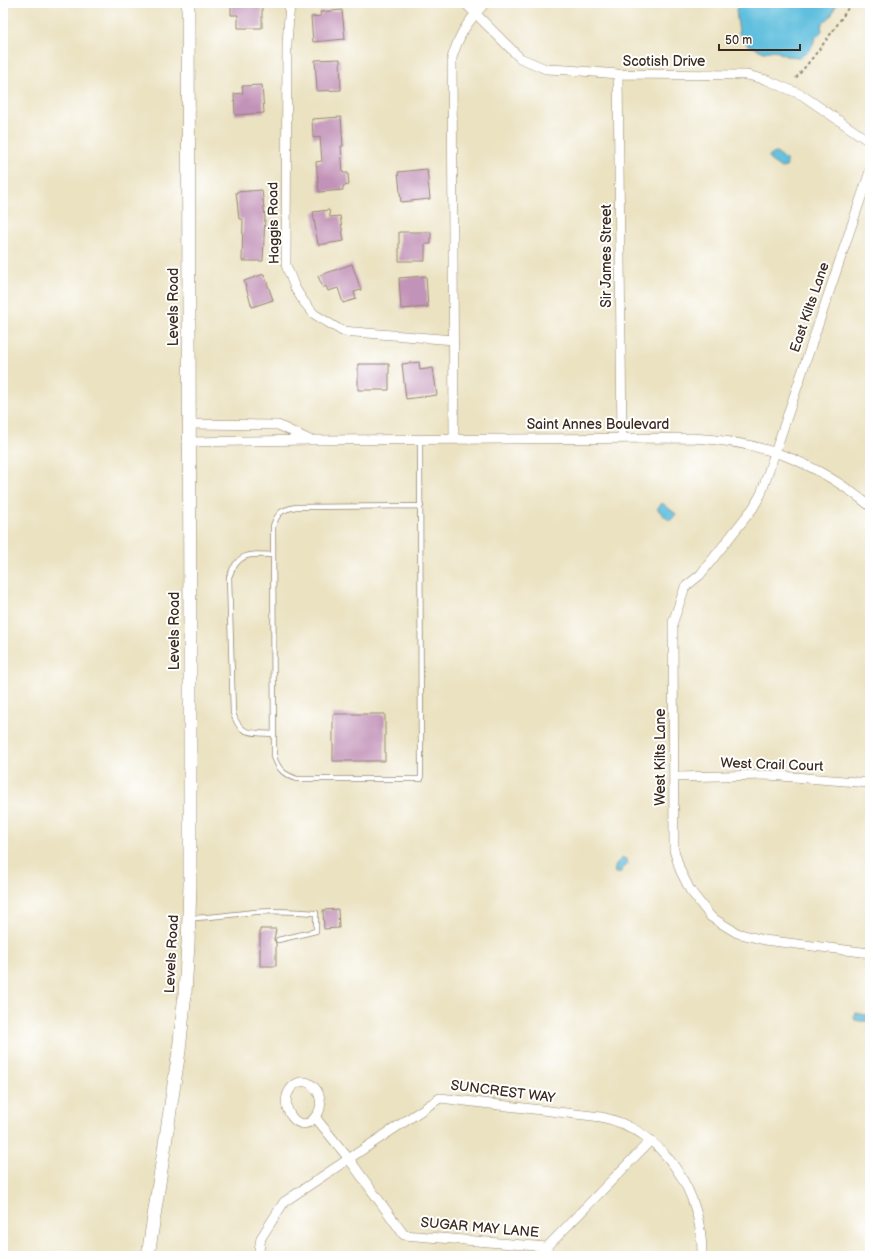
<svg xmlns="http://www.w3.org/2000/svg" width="873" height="1259" font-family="'Balsamiq Sans',sans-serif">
  <rect width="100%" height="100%" fill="#fff"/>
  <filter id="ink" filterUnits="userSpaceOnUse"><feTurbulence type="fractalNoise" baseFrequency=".025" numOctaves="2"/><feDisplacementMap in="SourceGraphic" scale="8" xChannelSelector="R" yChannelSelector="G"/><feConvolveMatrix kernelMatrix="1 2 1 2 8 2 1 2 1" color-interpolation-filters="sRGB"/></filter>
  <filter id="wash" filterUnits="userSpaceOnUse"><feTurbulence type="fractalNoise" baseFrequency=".012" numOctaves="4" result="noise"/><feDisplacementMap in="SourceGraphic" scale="16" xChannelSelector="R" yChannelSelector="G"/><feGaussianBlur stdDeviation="0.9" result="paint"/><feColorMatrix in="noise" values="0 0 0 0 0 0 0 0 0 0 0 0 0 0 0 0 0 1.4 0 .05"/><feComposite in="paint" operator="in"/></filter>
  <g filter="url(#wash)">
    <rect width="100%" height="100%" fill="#ebe2c1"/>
    <path fill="#60bfde" stroke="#4e747e" d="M739,3H837L831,16L821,25L822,31L816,37L810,50L799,57L786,56L774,50L764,52L747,44L739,33L736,10Z
      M776,153L786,160L787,164L786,167L781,168L771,161L769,157L770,155Z
      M662,503L676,514L670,521L657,509Z
      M623,858L626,859L627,865L622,869L620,873H615C613,868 618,860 623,858Z
      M856,1013L865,1015L869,1014L870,1021H860L855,1020L854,1016Z"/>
    <g id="blocks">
      <path fill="#c293b8" d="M231,3H262V28H238V15H231Z
        M342,10L345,39L313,42L311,17L321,16L320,12Z
        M340,59L341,90L317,91L315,60Z
        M262,85L264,113L235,115L234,94L243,93L242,86Z
        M341,117L343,146H341L343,173H348L349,185L343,186V190L319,192L316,162L322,161L320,137L313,138L312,119Z
        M427,169L430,199L401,202L398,172Z
        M262,190L265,217L263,261H242L243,219H239L236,192Z
        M329,210L330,217L340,216L344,241L318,245L313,212Z
        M399,232H431V244H425V261H399Z
        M352,264L361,290L354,292L356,299L343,303L338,288L328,291L326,286L323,288L318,276Z
        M264,274L273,300L252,307L244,281Z
        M426,276L428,307L401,309L399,278Z
        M419,362L420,370L433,368L437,395L406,399L402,364Z
        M358,364H389V390H358Z
        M333,714H385V761H333Z
        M338,909L339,928L324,929L323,910Z
        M260,929H276L274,940L276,943V966H260Z"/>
    </g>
  </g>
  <g filter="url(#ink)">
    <use href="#blocks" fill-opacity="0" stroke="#938670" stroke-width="1"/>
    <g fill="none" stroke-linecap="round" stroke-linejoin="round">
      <defs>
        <path id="service" d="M420,439L421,779H297C283,774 279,770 274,757L273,526C278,512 281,510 296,507L421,506
          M273,555C250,554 238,552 229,577L233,713C240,737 253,732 274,734
          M191,918C212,918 233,914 255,912C275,910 296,912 316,913V931L278,940"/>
        <path id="minor" d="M290,3L287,43L286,265L295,288L304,302L314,314L342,331L454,340
          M465,3L520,58L546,69L568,70L618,74L747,75L767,80L802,95L870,142
          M618,74L622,438
          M870,171L761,494L753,508L700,575L685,587L673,622L674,850L680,870L690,890L711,917L737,933L764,940L870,953
          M189,424L278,425L310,440L189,442
          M454,439L452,58C460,32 467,23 485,3
          M310,440L692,438C762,441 816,462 870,506
          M674,777L768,775L870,783
          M315,1117C331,1101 309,1069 292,1087C275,1105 300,1138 315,1117L349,1159L404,1235L547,1247L651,1140
          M258,1256L261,1238L284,1202L440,1098L601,1117C664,1130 703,1193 702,1256"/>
        <path id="secondary" d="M148,1256L179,1051L185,993L188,944L190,885V637L188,3"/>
      </defs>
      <use href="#service" stroke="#938670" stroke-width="6"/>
      <use href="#minor" stroke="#938670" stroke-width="10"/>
      <use href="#secondary" stroke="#938670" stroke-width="14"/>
      <path stroke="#938670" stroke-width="2" stroke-dasharray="3 3" stroke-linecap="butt" d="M796,78C816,54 835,30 851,3"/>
      <use href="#service" stroke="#fff" stroke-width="4.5"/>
      <use href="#minor" stroke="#fff" stroke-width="9"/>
      <use href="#secondary" stroke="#fff" stroke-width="13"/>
    </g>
  </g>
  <g text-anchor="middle" stroke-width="4" stroke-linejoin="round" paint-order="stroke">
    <g font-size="14" fill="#3b2a1e" stroke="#fff">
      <text x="664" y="66">Scotish Drive</text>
      <text transform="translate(273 223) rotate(-91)" y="5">Haggis Road</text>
      <text transform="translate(606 256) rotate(-90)" y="5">Sir James Street</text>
      <text transform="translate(173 307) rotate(-90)" y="5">Levels Road</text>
      <text transform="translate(809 307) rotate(-71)" y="5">East Kilts Lane</text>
      <text x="598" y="429">Saint Annes Boulevard</text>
      <text transform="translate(174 631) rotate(-90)" y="5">Levels Road</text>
      <text transform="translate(660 757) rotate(-90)" y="5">West Kilts Lane</text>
      <text transform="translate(772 764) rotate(2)" y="5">West Crail Court</text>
      <text transform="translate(171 954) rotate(-87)" y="5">Levels Road</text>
      <text transform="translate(503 1091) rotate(7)" y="5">SUNCREST WAY</text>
      <text transform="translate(480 1227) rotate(5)" y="5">SUGAR MAY LANE</text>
    </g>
  </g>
  <rect width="873" height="1259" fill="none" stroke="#fff" stroke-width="16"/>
  <path d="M719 44v6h81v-6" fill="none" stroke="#3b2a1e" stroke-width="2"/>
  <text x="725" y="44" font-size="12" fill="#3b2a1e" stroke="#ffffff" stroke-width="3" paint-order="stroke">50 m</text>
</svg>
